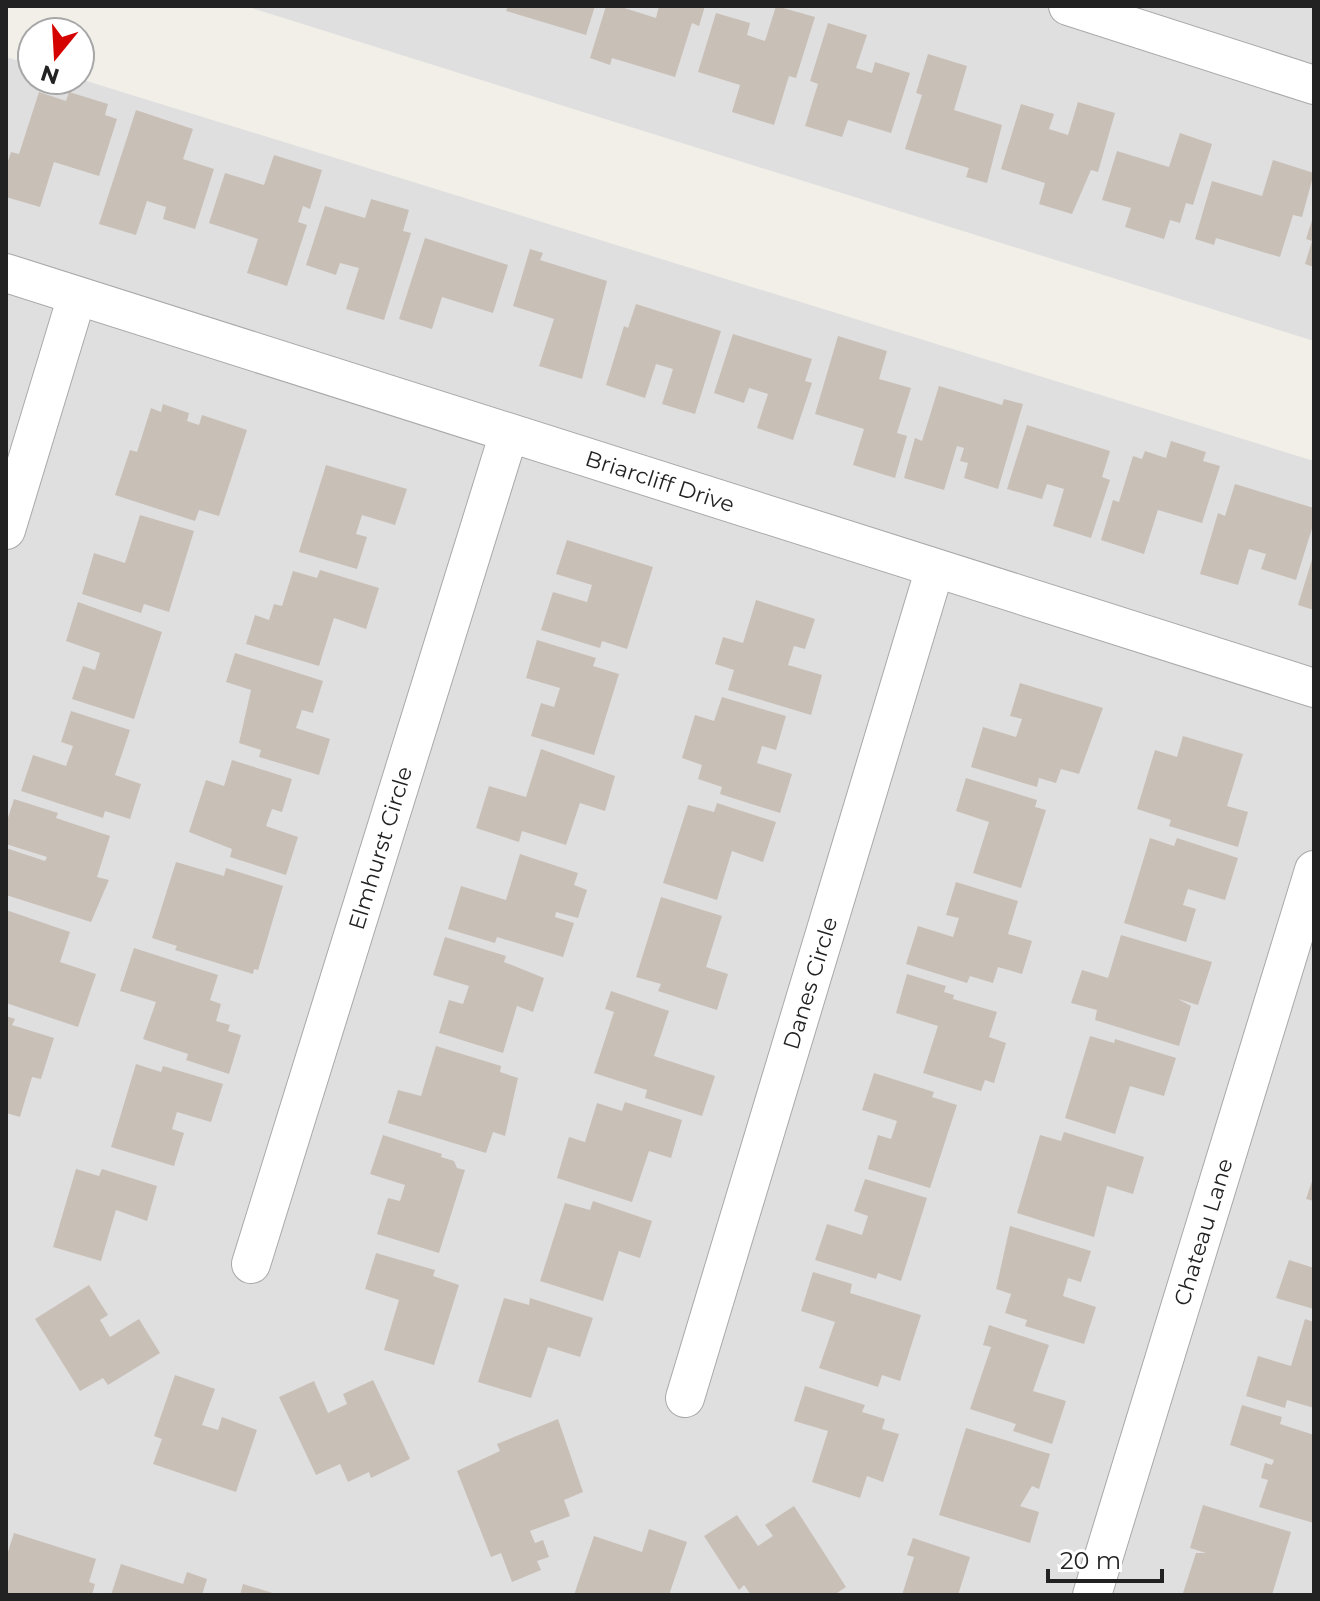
<svg xmlns="http://www.w3.org/2000/svg" width="1320" height="1601" font-family="Montserrat,sans-serif">
  <rect width="100%" height="100%" fill="#f2efe8"/>
  <path fill="#e0dfdf" d="M245,6H1314V341Z
    M6,57L32,65V80L80,79L1314,461V1595H6Z"/>
  <path fill="#c8bfb7" d="M508,6H595L586,35L506,11Z
    M606,6H618L656,18L659,6H705L699,26L692,23L675,77L612,58L610,65L590,58Z
    M776,6L815,17L796,78L789,76L774,125L732,112L740,85L698,72L716,13L750,23L747,35L765,41Z
    M828,23L867,35L856,68L872,73L875,62L910,73L891,133L848,120L842,137L805,126L818,84L810,81Z
    M928,54L967,66L954,110L1002,125L987,183L966,177L969,168L905,149L922,95L916,93Z
    M39,92L66,101L69,92L108,104L105,115L117,119L99,176L54,162L40,207L6,197V167L11,152L19,154Z
    M1078,102L1115,113L1098,172L1091,170L1072,214L1039,204L1045,183L1001,169L1021,104L1054,114L1049,129L1068,135Z
    M136,110L193,129L183,159L214,169L195,229L163,219L166,207L147,201L136,235L99,224Z
    M1180,133L1212,144L1193,205L1186,203L1180,223L1170,220L1164,239L1125,227L1131,208L1102,200L1117,151L1169,167Z
    M274,155L322,170L310,209L303,206L298,222L307,225L287,286L247,273L258,239L209,223L225,173L264,185Z
    M1273,160L1314,173L1302,217L1293,215L1280,257L1216,238L1214,245L1195,239L1212,181L1262,196Z
    M371,199L409,210L403,231L411,233L384,320L346,309L359,268L340,263L336,275L306,265L325,206L365,218Z
    M1313,217H1314V267L1305,264L1312,241L1306,239Z
    M425,238L508,265L493,313L442,297L432,329L399,319Z
    M530,249L543,253L540,260L607,281L582,379L539,366L554,319L513,306Z
    M636,304L721,331L695,414L662,404L673,369L656,364L645,398L606,385L624,326L628,328Z
    M733,334L812,359L805,381L812,383L793,440L757,428L768,394L749,388L744,403L714,393Z
    M838,336L887,351L879,379L911,388L897,433L907,436L895,478L853,465L864,429L815,414Z
    M939,386L1002,405L1004,399L1023,404L998,489L964,478L968,463L960,461L964,448L957,446L944,490L904,478L915,438L922,441Z
    M163,404L189,413L187,421L199,425L202,415L247,430L219,516L199,510L195,521L115,495L130,450L137,452L151,408L161,412Z
    M1027,425L1110,451L1102,477L1110,480L1091,538L1053,526L1064,489L1047,484L1042,499L1007,489Z
    M1171,441L1206,452L1203,461L1220,466L1202,523L1158,510L1144,554L1101,540L1113,500L1119,502L1133,456L1142,459L1145,451L1166,458Z
    M326,465L407,489L395,525L362,515L356,534L367,537L357,569L299,552Z
    M1235,484L1314,508V522L1296,580L1261,569L1266,554L1249,549L1238,585L1200,574L1218,513L1225,516Z
    M140,515L194,531L169,612L144,604L141,613L82,594L94,553L125,563Z
    M567,540L653,567L627,649L602,641L600,648L541,630L553,592L587,602L592,585L556,574Z
    M1314,553V610L1298,605Z
    M320,570L379,588L366,629L334,618L319,666L246,644L255,615L269,620L274,604L282,606L293,571L317,578Z
    M756,600L815,619L805,649L794,646L788,665L822,675L811,715L728,690L734,670L715,664L723,637L743,643Z
    M78,602L162,632L134,719L72,699L83,666L95,670L100,653L66,641Z
    M537,640L596,658L593,666L619,674L594,755L531,736L541,703L554,707L560,688L526,678Z
    M235,653L323,681L313,713L302,710L296,728L330,739L319,775L259,757L261,750L239,743L251,690L226,682Z
    M1020,683L1103,708L1079,774L1061,769L1056,783L1039,778L1037,787L971,767L983,727L1016,737L1022,719L1010,716Z
    M722,697L786,716L776,750L762,746L757,763L792,774L780,813L720,794L722,787L698,779L702,765L682,758L695,715L714,721Z
    M71,711L130,730L115,775L141,784L130,819L105,811L103,818L21,791L33,755L66,766L73,746L61,742Z
    M1183,736L1243,754L1227,806L1248,812L1238,847L1169,826L1171,820L1137,809L1155,750L1177,757Z
    M541,749L615,776L605,811L580,803L566,845L522,831L519,842L476,828L489,786L526,797Z
    M232,760L292,779L282,812L272,809L266,826L298,837L286,875L230,857L232,849L189,832L206,780L224,786Z
    M966,778L1037,800L1035,807L1046,810L1021,888L973,873L989,822L956,811Z
    M14,799L58,813L56,818L110,836L97,877L109,880L91,922L6,895V848L45,861L47,857L6,844V824Z
    M717,803L776,822L763,862L732,851L717,900L663,883L688,805L714,812Z
    M1150,838L1174,846L1177,838L1238,858L1225,900L1188,889L1183,905L1196,909L1186,942L1124,923Z
    M520,854L578,873L574,885L587,890L578,918L556,912L555,917L574,923L563,957L497,937L495,943L448,929L461,886L506,900Z
    M176,862L224,876L226,868L283,886L258,970L254,969L253,974L175,950L177,946L152,938Z
    M956,882L1018,901L1008,934L1032,941L1022,974L998,967L993,983L970,976L967,983L906,964L918,926L953,937L959,918L946,915Z
    M661,897L722,916L706,967L728,974L717,1010L658,991L661,984L636,977Z
    M6,910L70,932L60,962L96,974L78,1027L6,1003Z
    M1121,935L1212,962L1198,1005L1178,999L1191,1006L1179,1046L1095,1020L1097,1010L1071,1003L1082,970L1108,978Z
    M445,937L506,956L504,962L544,978L533,1012L517,1006L503,1053L439,1033L449,1000L463,1004L469,986L433,975Z
    M134,948L218,975L210,1000L221,1004L216,1021L230,1025L228,1031L241,1035L229,1074L186,1060L188,1054L143,1039L156,1002L120,991Z
    M907,974L946,986L944,992L954,995L953,999L997,1012L989,1037L1006,1043L994,1083L985,1080L981,1091L923,1073L938,1026L896,1013Z
    M611,991L669,1011L654,1056L715,1076L702,1116L645,1098L647,1090L594,1073L614,1012L605,1009Z
    M6,1016L15,1019L12,1025L54,1038L41,1079L32,1077L20,1117L6,1113Z
    M1090,1036L1114,1043L1115,1039L1176,1058L1164,1096L1130,1086L1115,1134L1065,1118Z
    M436,1046L501,1066L500,1072L518,1078L505,1136L493,1132L486,1153L388,1123L398,1090L421,1096Z
    M136,1064L161,1072L163,1066L223,1084L211,1122L177,1112L172,1129L184,1133L174,1166L111,1147Z
    M874,1073L934,1092L932,1097L957,1105L930,1188L868,1169L878,1135L891,1139L897,1121L862,1110Z
    M625,1102L682,1120L671,1158L649,1151L632,1202L557,1178L569,1137L585,1142L597,1103L622,1111Z
    M1064,1132L1144,1157L1133,1194L1107,1186L1094,1237L1017,1213L1040,1135L1061,1141Z
    M383,1135L442,1154L441,1157L454,1161L457,1168L465,1170L439,1253L377,1234L388,1198L400,1201L405,1185L370,1174Z
    M76,1169L99,1176L102,1169L157,1186L147,1221L116,1210L101,1261L53,1247Z
    M1314,1175V1201L1306,1199Z
    M865,1179L927,1198L901,1281L878,1273L876,1279L815,1260L827,1224L862,1235L868,1216L854,1211Z
    M593,1201L652,1221L640,1258L619,1251L603,1301L540,1281L565,1203L590,1210Z
    M1010,1226L1091,1251L1081,1282L1068,1278L1063,1296L1096,1307L1084,1344L1025,1326L1027,1320L1005,1313L1011,1294L996,1289Z
    M376,1253L435,1270L433,1276L459,1285L434,1365L384,1350L399,1300L365,1289Z
    M1289,1260L1314,1268V1309L1276,1298Z
    M813,1272L852,1284L850,1293L921,1315L900,1381L882,1375L878,1387L819,1368L835,1322L801,1311Z
    M89,1285L108,1315L100,1320L110,1337L139,1319L160,1353L108,1385L103,1378L80,1391L35,1319Z
    M504,1298L529,1305L530,1298L593,1318L580,1357L548,1347L531,1398L478,1382Z
    M1305,1319L1314,1322V1408L1287,1400L1285,1408L1246,1396L1258,1356L1291,1366Z
    M989,1325L1049,1345L1033,1391L1066,1401L1052,1444L1013,1431L1016,1424L970,1409L991,1347L983,1345Z
    M175,1375L215,1389L202,1425L218,1430L222,1417L257,1430L236,1492L153,1464L162,1439L154,1436Z
    M373,1380L410,1459L371,1478L369,1472L348,1482L340,1464L316,1475L279,1397L314,1381L328,1413L347,1404L343,1394Z
    M805,1386L865,1405L862,1412L885,1419L882,1429L899,1434L883,1482L867,1476L860,1498L812,1482L828,1431L794,1421Z
    M1242,1405L1282,1417L1280,1424L1314,1435V1523L1259,1507L1268,1480L1261,1478L1265,1463L1272,1465L1274,1460L1230,1445Z
    M558,1419L583,1492L564,1500L570,1516L530,1531L535,1543L543,1540L549,1557L537,1561L541,1570L512,1582L501,1553L491,1557L457,1471L500,1451L497,1444Z
    M966,1428L1050,1454L1039,1489L1032,1486L1020,1506L1039,1512L1030,1543L939,1515Z
    M1203,1505L1291,1532L1272,1595L1183,1593L1196,1553H1206L1190,1548Z
    M794,1506L846,1587L834,1595H751L744,1585L739,1590L704,1536L737,1515L758,1546L773,1536L765,1525Z
    M649,1529L687,1542L669,1595H574L594,1536L642,1552Z
    M14,1533L96,1559L89,1582L95,1584L92,1595H6V1558Z
    M913,1538L970,1557L958,1595H902L914,1557L907,1555Z
    M121,1564L183,1584L187,1572L207,1579L202,1595H111Z
    M243,1584L276,1594V1595H240Z"/>
  <g fill="none" stroke-linecap="round" stroke-linejoin="round">
    <defs>
      <path id="street" d="M1068,6L1314,85
        M6,273L1314,688
        M6,530L77,296
        M251,1264L509,433
        M685,1398L935,568
        M1092,1595L1314,870"/>
    </defs>
    <use href="#street" stroke="#a9a9a9" stroke-width="40"/>
    <use href="#street" stroke="#fff" stroke-width="38"/>
  </g>
  <g text-anchor="middle" stroke-width="6" stroke-linejoin="round" paint-order="stroke">
    <g font-size="22" fill="#222" stroke="#fff">
      <text transform="translate(660 481) rotate(18)" y="8">Briarcliff Drive</text>
      <text transform="translate(380 848) rotate(-73)" y="8">Elmhurst Circle</text>
      <text transform="translate(810 983) rotate(-73)" y="8">Danes Circle</text>
      <text transform="translate(1203 1232) rotate(-73)" y="8">Chateau Lane</text>
    </g>
  </g>
  <rect width="1320" height="1601" fill="none" stroke="#222222" stroke-width="16"/>
  <g transform="translate(56 56) rotate(198)"><circle r="38" fill="#ffffff" stroke="#a7a7a7" stroke-width="2"/>
  <path d="M0-6L14 30L0 20L-14 30Z" fill="#d40300"/>
  <text y="-12" font-size="22" font-weight="bold" text-anchor="middle" fill="#222222">N</text>
  </g>
  <path d="M1048 1569v12h114v-12" fill="none" stroke="#222222" stroke-width="4"/>
  <text x="1060" y="1569" font-size="24" fill="#222222" stroke="#ffffff" stroke-width="6" paint-order="stroke">20 m</text>
</svg>
